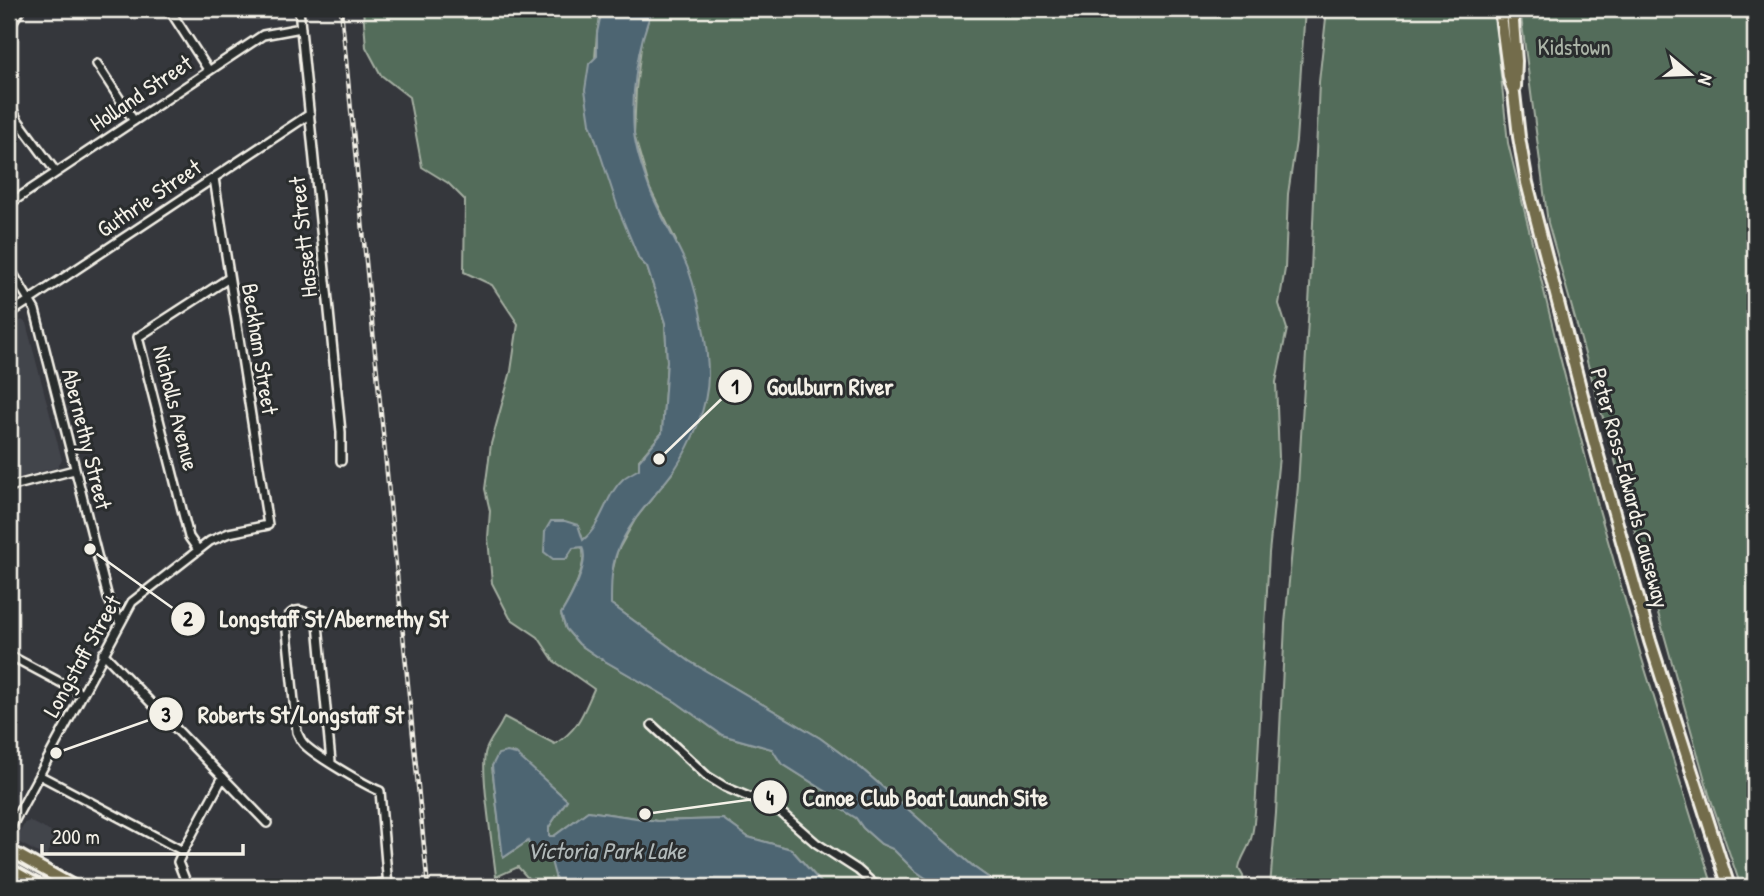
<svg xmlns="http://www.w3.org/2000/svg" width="1764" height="896" font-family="'Patrick Hand',sans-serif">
  <rect width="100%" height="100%" fill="#35373c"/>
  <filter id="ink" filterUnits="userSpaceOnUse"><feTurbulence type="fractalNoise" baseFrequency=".0143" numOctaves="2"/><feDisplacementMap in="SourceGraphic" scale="14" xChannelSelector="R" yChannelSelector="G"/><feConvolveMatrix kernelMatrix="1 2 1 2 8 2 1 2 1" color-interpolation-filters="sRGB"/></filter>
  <g filter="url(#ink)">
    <path fill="#43444c" d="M22,320L26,323L62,460L58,467L9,480V328Z
      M30,821L57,835L46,857L20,843L18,835L25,823Z"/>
    <path fill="#536c5a" stroke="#a4aea1" stroke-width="2" d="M363,9H602L597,33L590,123L639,259L647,267L665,323L667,361L662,433L639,460V469L598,521L594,531L583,540L578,526L566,559L573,548L582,547C589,563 570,599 561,614L566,629L579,644L598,657L676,702L722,735L772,749L781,763L830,794L841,809L856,818L863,828L881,844L893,849L914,870L939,887H825L791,849L748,837L723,819L657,821L588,811L554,836H549V827L567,800L512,752L492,766L503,858L528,841L552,853L558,887H536L518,867L496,877C494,854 479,766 486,750C490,738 500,729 504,717L555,744C579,729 583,713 594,689L554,661L538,637L510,618L492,583L488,538L490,511L485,489L491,444L511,371L518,324L492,285L464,272L465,200L448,183L422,167L409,97L381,75L366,47Z
      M653,9H1305L1296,141L1288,194L1285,269L1279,304L1287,329L1276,382L1279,457L1269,553L1256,795C1255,810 1255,828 1250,842C1246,853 1241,857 1239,869L1243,876L1244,887H1002L975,868L862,769L820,738L689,661L611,604V577L617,552L636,518L674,471L676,241L650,189L634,135L636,89L643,31Z
      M1327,9H1494L1508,143L1560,357L1598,506L1642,659L1713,887H1270L1276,813L1285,624L1298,486L1311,270L1319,82Z
      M1520,9H1755V887H1741L1709,794L1548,223Z"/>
    <path fill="#4d6572" stroke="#909da1" stroke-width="2" d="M602,9H653C637,45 631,93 634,133C636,151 644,174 650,190C661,218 678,243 689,271C699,300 708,345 708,375C708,407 692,443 675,469C655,497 630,519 617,552C611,568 611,586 611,604L689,661L820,738L862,769L975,868L1002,887H939L914,870L893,849L881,844L863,828L856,818L841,809L830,794L781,763L772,749L722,735L676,702L598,657L579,644L566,629L561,614C570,599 590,563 582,547L573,548L566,559H553L544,552L545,531L551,521H565L578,525L583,540C603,524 605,495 624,478C628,475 634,472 639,469V461L662,433L667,361L665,323L647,267L639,259L619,211L590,123L585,90L589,64L597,56V33Z
      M507,752L516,754L567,800L549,827V836H554L588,811L657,821L723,819L748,837L791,849L825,887H558L551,861L552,853H543L531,849L528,841L503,858L492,766L498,754Z"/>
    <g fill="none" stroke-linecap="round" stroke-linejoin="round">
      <defs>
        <path id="minor" d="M169,9L209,71
          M299,9L341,432V461
          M9,27L21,9
          M97,64L134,121
          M9,102L17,119L56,172
          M9,204L263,35L301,28
          M9,267L35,310L108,598L120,623
          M9,314L310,114
          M9,487L74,470
          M198,550L189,537L138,337L229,278
          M9,583L10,581
          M103,653L267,823
          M9,655L82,694
          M652,725L707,776L725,787L777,809L816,843L858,870L877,887
          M331,762L318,624C311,610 292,604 286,621L297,732C299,736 300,740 303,743C312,754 365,785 380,791L388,887
          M39,775L183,851L178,862L188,887
          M9,831L132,602L210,541L229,533L268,525L214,178
          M183,851L223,777
          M340,887L387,883"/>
        <path id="highway" d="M1500,9L1509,77L1514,93L1519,137L1527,183L1595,445L1650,641L1729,887
          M1512,9L1516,61L1515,87
          M9,850L75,887
          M9,869L41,887"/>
      </defs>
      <use href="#minor" stroke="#f4f1e8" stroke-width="12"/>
      <use href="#highway" stroke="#f4f1e8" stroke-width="16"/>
      <use href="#minor" stroke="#2a2d2e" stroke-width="7"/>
      <use href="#highway" stroke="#736c4b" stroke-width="10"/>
      <defs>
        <path id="rail" d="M341,9L428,887"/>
      </defs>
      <use href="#rail" stroke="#f4f1e8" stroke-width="4.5"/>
      <use href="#rail" stroke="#2a2d2e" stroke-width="2" stroke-dasharray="5" stroke-linecap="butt"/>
    </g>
  </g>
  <g text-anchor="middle" stroke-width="6" stroke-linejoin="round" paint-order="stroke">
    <g font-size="23" fill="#acb5a8" stroke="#2a2d2e">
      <text x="1574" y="55">Kidstown</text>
    </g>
    <g font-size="23" fill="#f4f1e8" stroke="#2a2d2e">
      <text transform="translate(141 93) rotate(-34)" y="8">Holland Street</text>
      <text transform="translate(149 198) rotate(-34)" y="8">Guthrie Street</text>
      <text transform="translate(303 237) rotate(-96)" y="8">Hassett Street</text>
      <text transform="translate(260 349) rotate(81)" y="8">Beckham Street</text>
      <text transform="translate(176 408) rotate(76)" y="8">Nicholls Avenue</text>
      <text transform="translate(87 439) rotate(76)" y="8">Abernethy Street</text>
      <text transform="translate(1630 488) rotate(75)" y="8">Peter Ross-Edwards Causeway</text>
      <text transform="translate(82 656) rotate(-61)" y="8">Longstaff Street</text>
    </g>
    <g font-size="24" font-style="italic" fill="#b1b9b9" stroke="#2a2d2e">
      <text x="606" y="859">Victoria Park Lake</text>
    </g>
  </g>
  <path fill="none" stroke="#f4f1e8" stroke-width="2.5" d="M659 459L735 386M90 549L188 619M56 753L166 714M645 814L770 797"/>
  <g fill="#f4f1e8" stroke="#2a2d2e" stroke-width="2.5">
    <circle cx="659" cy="459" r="7"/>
    <circle cx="90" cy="549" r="7"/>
    <circle cx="56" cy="753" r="7"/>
    <circle cx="645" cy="814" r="7"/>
    <circle cx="735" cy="386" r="18"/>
    <circle cx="188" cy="619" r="18"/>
    <circle cx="166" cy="714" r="18"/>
    <circle cx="770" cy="797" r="18"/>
  </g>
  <g font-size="21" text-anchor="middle" font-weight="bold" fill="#111">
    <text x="735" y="394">1</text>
    <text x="188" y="626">2</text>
    <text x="166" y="722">3</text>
    <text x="770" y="805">4</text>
  </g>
  <g font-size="24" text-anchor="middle" font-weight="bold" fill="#f4f1e8" stroke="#2a2d2e" stroke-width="6" stroke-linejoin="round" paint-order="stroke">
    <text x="830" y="395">Goulburn River</text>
    <text x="334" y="627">Longstaff St/Abernethy St</text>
    <text x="301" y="723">Roberts St/Longstaff St</text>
    <text x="925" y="806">Canoe Club Boat Launch Site</text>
  </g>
  <rect width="1764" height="896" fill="none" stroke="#2a2d2e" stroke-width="35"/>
  <rect x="18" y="18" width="1729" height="861" fill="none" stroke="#f4f1e8" stroke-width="2.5" filter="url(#ink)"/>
  <g transform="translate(1690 74) rotate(109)" stroke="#2a2d2e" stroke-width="5" paint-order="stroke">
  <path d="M0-5L12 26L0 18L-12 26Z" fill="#f4f1e8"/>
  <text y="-10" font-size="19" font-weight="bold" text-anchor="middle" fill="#f4f1e8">N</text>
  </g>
  <path d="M42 844v10h201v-10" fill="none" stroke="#f4f1e8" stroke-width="3.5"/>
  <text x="52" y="844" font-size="21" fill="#f4f1e8" stroke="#2a2d2e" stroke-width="5" paint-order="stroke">200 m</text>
</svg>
